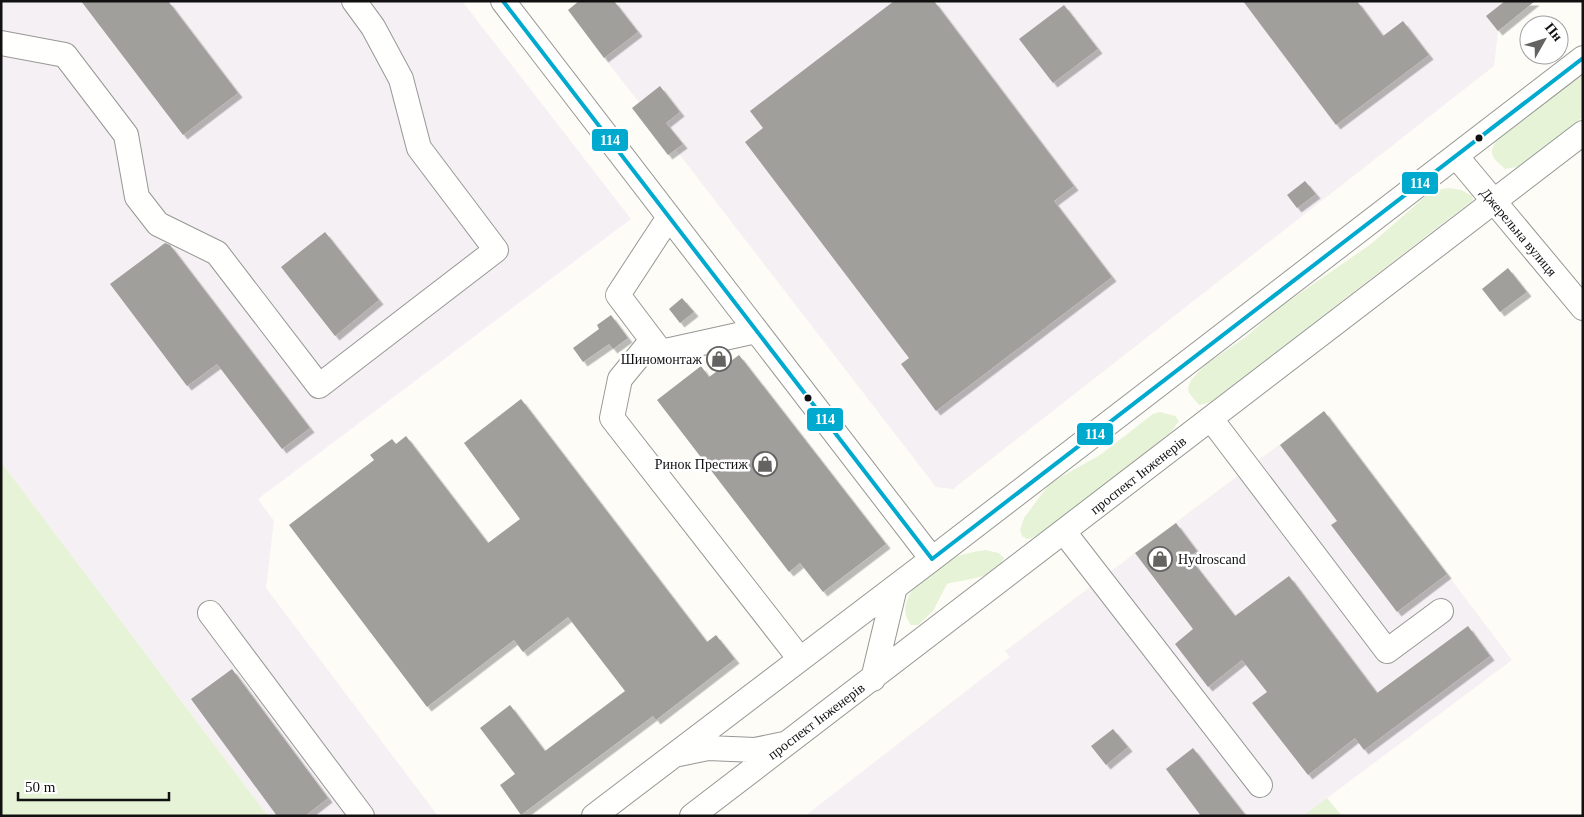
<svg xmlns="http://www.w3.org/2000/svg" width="1584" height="817" font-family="Georgia,serif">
  <defs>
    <filter id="shadow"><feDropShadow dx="4.5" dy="4.5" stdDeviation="0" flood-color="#0004"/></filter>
  </defs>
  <rect width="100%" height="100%" fill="#fdfcf7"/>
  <path fill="#f5f0f3" d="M1,1H462L631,219L258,499L274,521L266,588L438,816H268L1,462Z
    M614,1H1535L1498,31L1494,66L953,489L936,487L676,150L682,144L666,123L680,112L661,86L639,102L604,58Z
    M1324,411L1512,660L1303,816H805L1010,657L1005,651Z"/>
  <path fill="#e7f3d7" d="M1583,75V117L1517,167L1505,169C1500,164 1491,158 1492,151C1494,130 1565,89 1583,75Z
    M1449,188L1461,190L1472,196L1473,200L1211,402L1199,405L1189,393L1188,388L1191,380L1206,364L1246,337L1277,309L1371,244L1428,194L1436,190Z
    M1160,412L1175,416L1179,421L1171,432L1067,516L1032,538L1027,539L1022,536L1020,530L1024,518L1050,483L1100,455L1153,414Z
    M1,462L268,816H1Z
    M985,550L999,553L1004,558C996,579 965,579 947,584L933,611L918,625H911C891,600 928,572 948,561C959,554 973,552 985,550Z
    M1327,798L1342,816H1303Z"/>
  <path fill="#a19f9c" filter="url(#shadow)" d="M81,1H168L238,93L183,135Z
    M579,1H614L638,32L604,58L568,10Z
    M894,1H934L1074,186L1054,201L1112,277L936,411L901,364L909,358L745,142L763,128L750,111Z
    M1243,1H1357L1383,36L1403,21L1429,55L1336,125Z
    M1505,1H1535L1498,31L1486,16Z
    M1064,5L1098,49L1053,83L1019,39Z
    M660,86L680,112L666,123L683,144L668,155L632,108Z
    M1305,181L1316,194L1297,208L1287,195Z
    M325,232L379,300L335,336L281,267Z
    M165,243L170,245L310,428L282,449L217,364L187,386L110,284Z
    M1508,268L1527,292L1500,312L1482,289Z
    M682,298L694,312L680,323L669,309Z
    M611,315L628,338L613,349L609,344L583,362L573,348L599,329L597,325Z
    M739,355L886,544L823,592L800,563L789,572L657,400L701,366L709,377Z
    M521,399L707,642L716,635L735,659L656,720L653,716L521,815L500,785L515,774L480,728L510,705L545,751L625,691L568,617L523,652L514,640L427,707L289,525L374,460L370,455L392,439L396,444L406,436L488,543L520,519L464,443Z
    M1324,411L1447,574L1397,612L1331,525L1337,521L1280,445Z
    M1176,523L1197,551L1189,557L1235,616L1289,576L1377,693L1468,626L1490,656L1364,750L1355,738L1308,775L1252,703L1267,692L1242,660L1208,687L1175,644L1193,629L1135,553Z
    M232,669L328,798L305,816H277L191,699Z
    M1113,729L1128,747L1106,765L1091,746Z
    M1193,748L1246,816H1201L1166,769Z"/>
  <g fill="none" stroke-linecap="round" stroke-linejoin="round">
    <defs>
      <path id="minor" d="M503,1L932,559
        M1,43L65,55L126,135L137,197L158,224L217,253L319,386L496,250L419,148L401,79L373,27L354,1
        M1456,156L1583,308
        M669,217L618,295L661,352L756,331
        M652,340L620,379L612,418L800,659
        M1211,419L1387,651L1441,611
        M1064,532L1260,785
        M210,613L362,816
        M873,679L895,587
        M679,754L708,748L755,750L784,744
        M594,816L932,559L1583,58
        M692,816L1583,133"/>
    </defs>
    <use href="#minor" stroke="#979795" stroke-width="26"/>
    <use href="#minor" stroke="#fffffe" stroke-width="24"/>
    <defs>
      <path id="bus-1" d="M503,1L932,559
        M932,559L1583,58"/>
    </defs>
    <use href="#bus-1" stroke="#fff" stroke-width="8"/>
    <use href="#bus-1" stroke="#00a9ce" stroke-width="4"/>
  </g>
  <defs>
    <symbol id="shop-ring" viewBox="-11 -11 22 22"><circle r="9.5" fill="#fff" stroke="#646362" stroke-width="1.5"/><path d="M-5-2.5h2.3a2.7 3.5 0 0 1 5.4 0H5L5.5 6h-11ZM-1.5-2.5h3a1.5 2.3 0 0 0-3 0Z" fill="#646362"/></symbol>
  </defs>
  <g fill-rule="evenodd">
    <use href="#shop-ring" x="705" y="345" width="28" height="28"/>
    <use href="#shop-ring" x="751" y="450" width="28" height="28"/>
    <use href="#shop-ring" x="1146" y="545" width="28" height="28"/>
  </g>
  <g fill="#111" stroke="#fff" stroke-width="2">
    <circle cx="1479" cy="138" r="4.5"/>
    <circle cx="808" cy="398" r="4.5"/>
  </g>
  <g text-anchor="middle" stroke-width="5" stroke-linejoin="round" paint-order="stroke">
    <g font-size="14" fill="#111" stroke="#fff">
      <text transform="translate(1519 232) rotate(50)" y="5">Джерельна вулиця</text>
      <text transform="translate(1138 475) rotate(-38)" y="5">проспект Інженерів</text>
      <text transform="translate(816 721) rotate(-37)" y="5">проспект Інженерів</text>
    </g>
    <g font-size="14" fill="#111" stroke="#fff" text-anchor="end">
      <text x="702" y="364">Шиномонтаж</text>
      <text x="748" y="469">Ринок Престиж</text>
      <text x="1178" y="564" text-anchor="start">Hydroscand</text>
    </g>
  </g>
  <g stroke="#fff" stroke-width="2">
    <rect x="591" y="128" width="38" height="24" rx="5" fill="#00a9ce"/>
    <rect x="1401" y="171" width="38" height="24" rx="5" fill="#00a9ce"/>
    <rect x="806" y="407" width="38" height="25" rx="5" fill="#00a9ce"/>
    <rect x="1076" y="422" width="38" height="24" rx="5" fill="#00a9ce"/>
  </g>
  <g font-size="14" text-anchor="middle" font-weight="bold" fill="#fff">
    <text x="610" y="145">114</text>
    <text x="1420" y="188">114</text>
    <text x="825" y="424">114</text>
    <text x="1095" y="439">114</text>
  </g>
  <rect width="1584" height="817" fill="none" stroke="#111111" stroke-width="5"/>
  <g transform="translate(1544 40) rotate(51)"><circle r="24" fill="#ffffff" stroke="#a0a0a0"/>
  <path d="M0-4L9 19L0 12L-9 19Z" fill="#646362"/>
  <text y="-8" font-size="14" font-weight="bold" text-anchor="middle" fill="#111111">Пн</text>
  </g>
  <path d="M18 792v8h151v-8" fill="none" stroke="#111111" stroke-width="2.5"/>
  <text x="25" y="792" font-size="15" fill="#111111" stroke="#ffffff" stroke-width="4" paint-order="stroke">50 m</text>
</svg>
